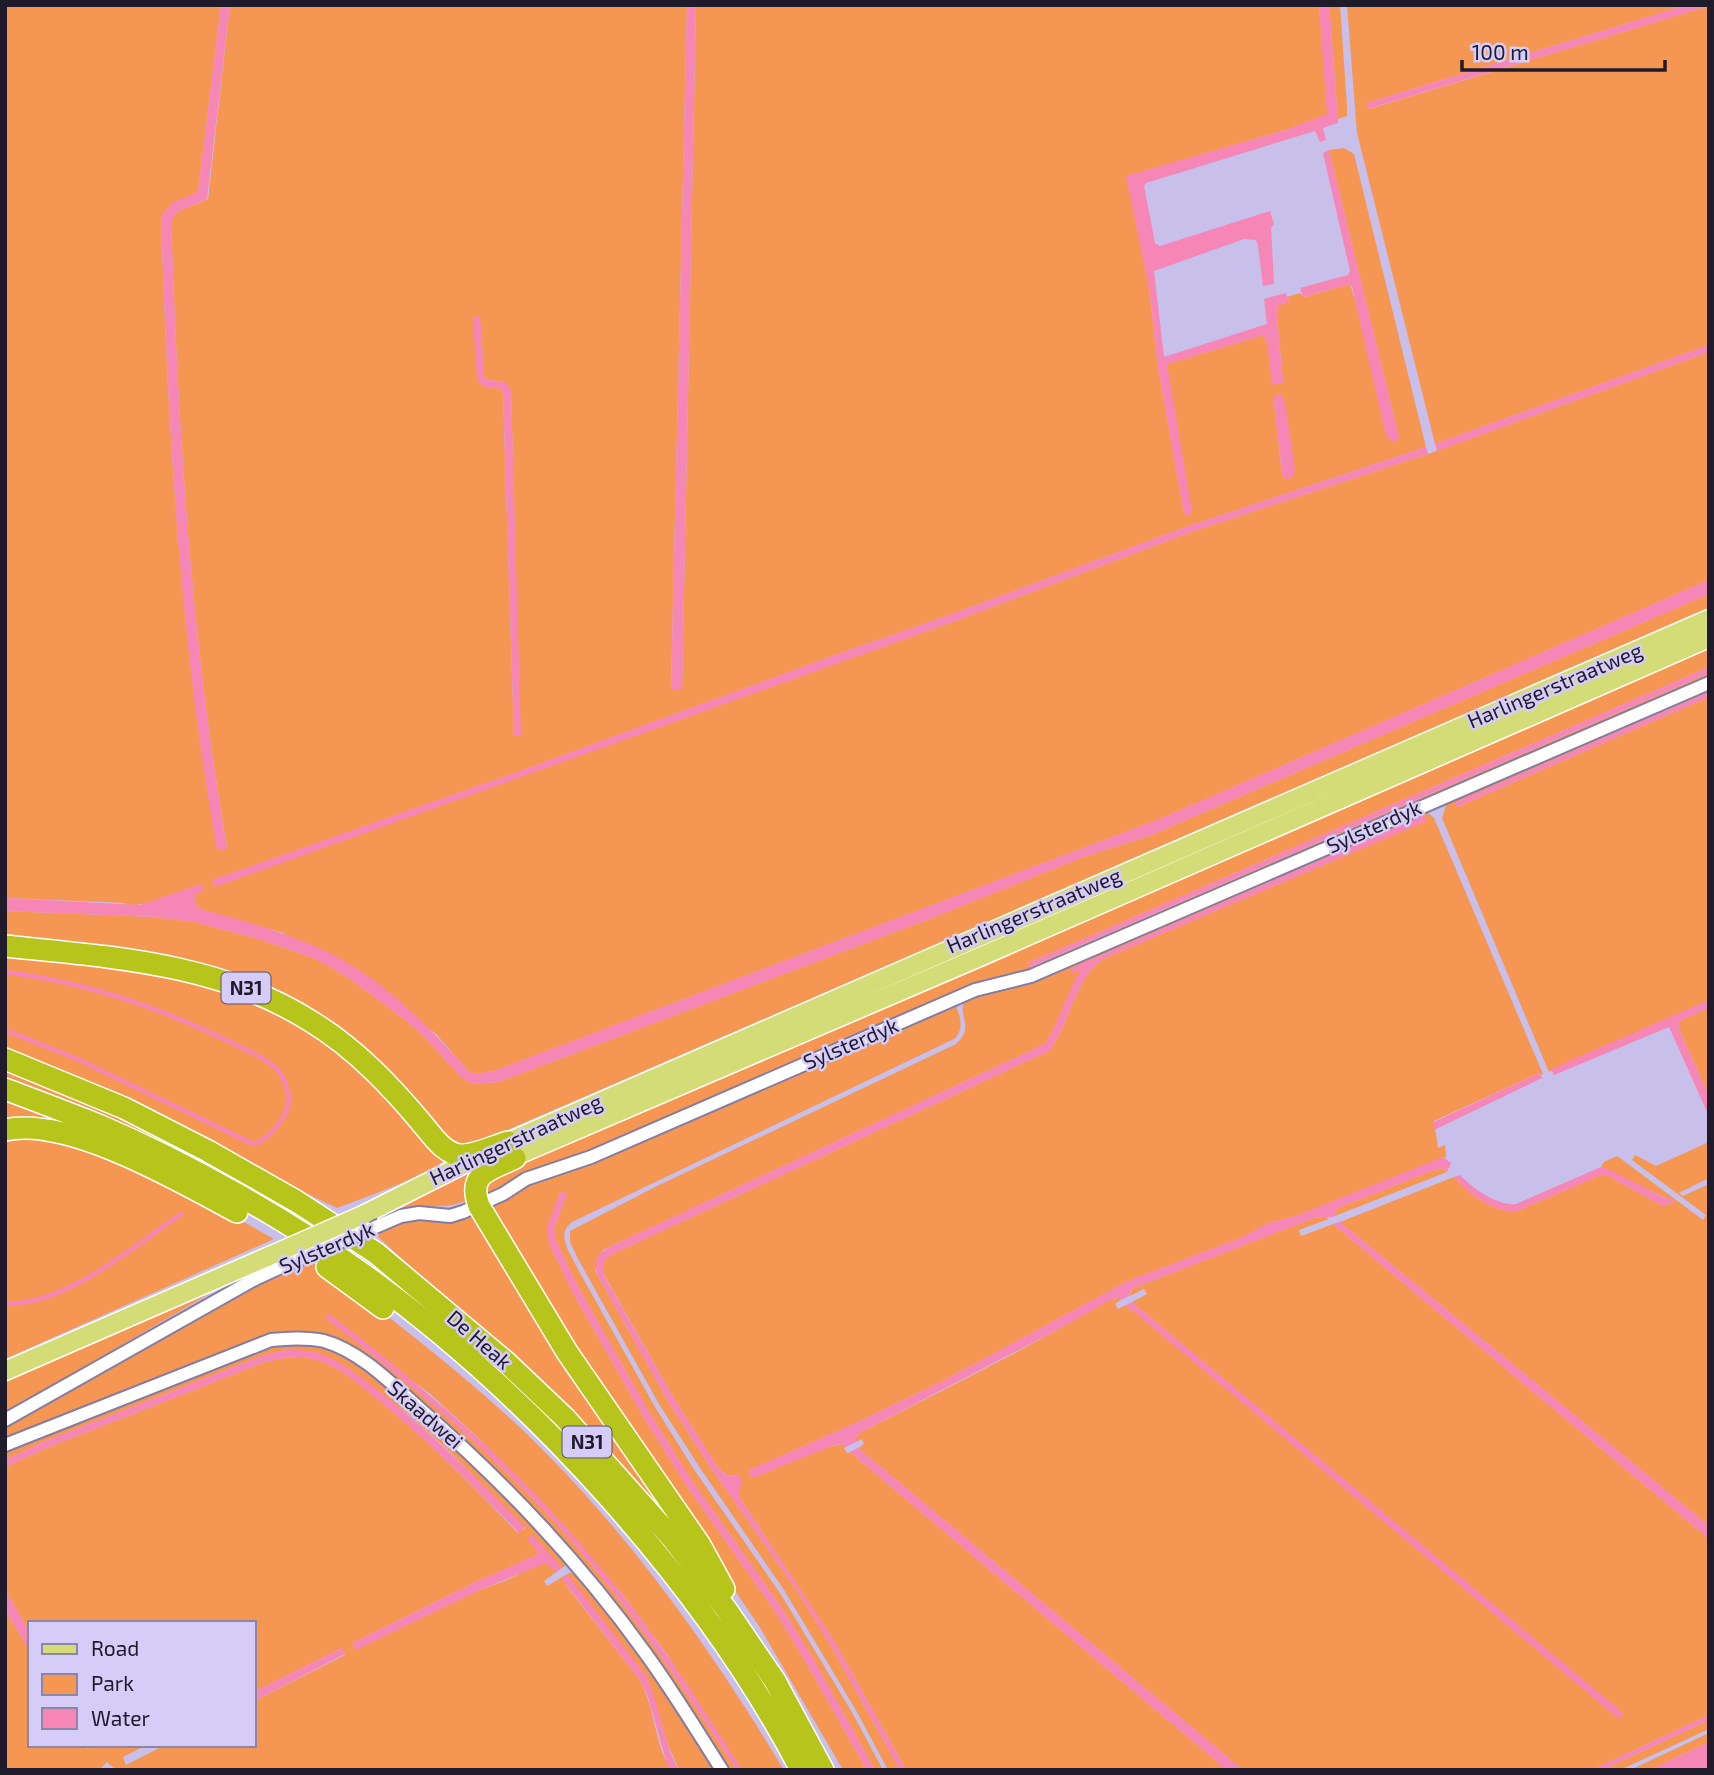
<svg xmlns="http://www.w3.org/2000/svg" width="1714" height="1775" font-family="'Exo 2',sans-serif">
  <rect width="100%" height="100%" fill="#c8bfea"/>
  <path fill="#f59753" fill-rule="evenodd" d="M5,5H221L198,193L172,203L161,217C168,428 180,642 218,850L227,848C191,641 178,430 171,220L178,211L208,199L230,5H687L671,689H682L696,5H1319L1328,114L1289,129L1127,176L1149,288L1158,367L1184,513L1167,364L1264,335L1283,383L1277,316L1278,306L1288,302L1287,297L1300,293L1304,297L1350,284L1399,438L1329,150L1344,148L1354,154L1426,447L1189,526L955,613L838,654L515,773L213,880L215,886L958,620L1191,532L1428,454L1709,352V580L1160,819L494,1071L475,1074L469,1072L435,1033L283,933L199,909L194,899L196,894L131,906L124,903L5,898ZM480,317L484,377L487,380L504,382L511,390L520,736H514L503,393L500,388L484,387ZM1280,394L1286,479L1282,475L1274,402V397Z
    M1329,5H1340L1347,106V116L1338,119Z
    M1347,5H1687L1367,103L1369,109L1709,6V345L1435,444L1357,133Z
    M1709,594V611L475,1144L462,1147L453,1144L280,1001L5,942V911L154,917L195,922L259,939L316,959L349,978L404,1019L423,1035L460,1076L472,1084L499,1082L937,916L1083,857L1149,836Z
    M1709,647V667L1028,963L1031,967L1709,673V679L1136,927L485,1197L489,1182L502,1171Z
    M1709,687V692L1455,803L1457,807L1709,697V1000L1549,1072L1442,818L1447,802Z
    M1425,810L1434,818L1543,1074L1541,1075L1539,1073L1434,1121L1438,1148L1445,1145L1446,1157L1296,1216L1269,1223L1241,1238L1128,1281L941,1382L860,1421L748,1471L752,1478L828,1447L843,1444L846,1447L844,1448L847,1453L850,1452L1227,1770H906L834,1641L739,1497L738,1474C727,1478 722,1473 716,1465L673,1397L603,1273L602,1265L608,1256L1049,1051C1070,1024 1074,979 1103,959L1426,821L1424,815L1071,969L1073,972L1083,969L1050,1037L1043,1045L603,1250L595,1270L598,1276L668,1401L711,1468L798,1592L830,1644L900,1770H888L857,1712L784,1590L700,1468L659,1404L578,1259L570,1242V1231L657,1186L956,1044C975,1026 958,1018 964,1000Z
    M5,951L113,961L240,990L359,1062L446,1159C435,1173 358,1200 337,1208L5,1049Z
    M951,1005L956,1006C961,1018 964,1030 954,1039L572,1222C557,1234 567,1247 574,1262L655,1407L695,1471L780,1593L853,1714L883,1770H875L811,1655L779,1604L692,1481L649,1412L578,1287L556,1241L554,1228L567,1194L560,1192L549,1243L572,1291L643,1416L686,1485L773,1608L804,1659L867,1770H843L759,1626L598,1391L487,1208L528,1183Z
    M1709,1008V1096L1678,1027L1681,1020Z
    M5,1070L135,1124L216,1165L309,1221L301,1224L5,1080Z
    M5,1099L94,1135L5,1126Z
    M5,1137L66,1140L212,1204L274,1239L5,1359Z
    M1709,1142V1178L1679,1193L1683,1196L1709,1184V1526L1340,1222L1454,1177C1468,1194 1495,1213 1517,1211L1601,1175H1607L1663,1206L1674,1202L1601,1167L1604,1162L1617,1156L1703,1220L1706,1215L1632,1160L1635,1155L1656,1166Z
    M1443,1168L1447,1172L1335,1216V1212L1338,1208L1429,1172Z
    M470,1173L469,1199C447,1211 426,1204 402,1207L401,1204Z
    M477,1211L693,1550C637,1481 578,1415 513,1355C467,1313 418,1275 373,1232L385,1223Z
    M1325,1217L1329,1219L1299,1230L1301,1236L1333,1224L1709,1539V1715L1592,1770H1243L858,1448L864,1444L862,1439L856,1442L855,1439L857,1435L865,1430C929,1397 994,1365 1057,1330C1075,1320 1098,1299 1119,1298L1121,1300L1115,1304L1118,1309L1126,1305L1623,1714L1132,1302L1147,1294L1144,1289L1130,1296L1131,1289L1314,1218Z
    M310,1259C381,1310 450,1363 514,1422C622,1523 708,1644 784,1770H742L666,1653L623,1595L554,1515L476,1436L429,1393L326,1318C420,1390 510,1467 586,1558C642,1625 690,1697 737,1770H730L663,1667L587,1567L522,1495L464,1439L400,1383L328,1337L310,1332H289L268,1335L5,1438V1425L281,1273L286,1277Z
    M231,1277L233,1280L5,1413V1382Z
    M305,1344L327,1349L353,1362L409,1406L515,1505L566,1561V1565L544,1581L547,1586L569,1573H576L641,1656L716,1770H679L668,1745L646,1676L562,1580L640,1680C655,1708 654,1742 671,1770H116L107,1762L99,1770H5V1610L30,1651V1745H85L87,1749L93,1745H147L123,1757L126,1765L165,1745H254V1701L345,1655L342,1648L254,1692V1623H30V1633L5,1590V1467L49,1447L265,1362C283,1358 300,1354 318,1360C341,1368 362,1386 381,1402C430,1442 474,1487 518,1533L525,1528L447,1449L408,1414L339,1363L286,1350L262,1356L46,1441L5,1460V1450L159,1389L281,1345ZM528,1539L561,1567L546,1563L540,1564L507,1580L482,1589L355,1649L353,1643L478,1581L537,1555L538,1551Z
    M1709,1720V1729L1620,1770H1602Z
    M1709,1733V1742L1650,1770H1630Z"/>
  <path fill="#f686b5" d="M221,5H230L207,199L178,211L171,220C178,430 191,641 227,849L217,850C180,642 168,428 161,217L172,203L198,192Z
    M687,5H696L682,689H671Z
    M1319,5H1329L1338,119V123L1323,128L1326,140L1320,142L1315,131L1146,183L1144,186L1155,243L1160,246L1270,211L1274,224L1271,228L1274,284L1263,286L1258,245L1256,240L1244,239L1154,271L1164,357L1267,324L1264,299L1286,293L1289,302L1278,306L1277,316L1283,383L1272,385L1267,342L1264,335L1167,364L1191,505V513L1187,516L1184,514L1158,367L1149,288L1126,176L1289,129L1327,114Z
    M1687,5L1709,6L1368,109L1367,103Z
    M1329,150L1399,438L1393,443L1386,436L1352,287L1350,284L1303,297L1300,288L1348,275L1350,271L1323,153Z
    M480,316L484,377L487,380L504,382L511,390L521,736H514L503,393L500,388L484,387L477,380L473,317Z
    M1709,345V352L1437,451L1435,444Z
    M1281,394L1285,403L1295,469L1292,478L1286,479L1282,475L1274,402V397Z
    M1426,447L1428,454L1191,532L958,620L215,887L212,880L515,773L838,654L955,613L1189,526Z
    M1709,580V594L1149,836L1083,857L937,916L499,1082L472,1084L460,1076L423,1035L404,1019L349,978L316,959L259,939L195,922L154,917L5,911V898L140,905L201,884L204,890L196,894L194,899L199,909C241,920 282,931 321,949C380,976 427,1024 469,1072L475,1074L494,1071L1160,819Z
    M1709,667V673L1030,967L1028,963Z
    M1709,692V697L1457,807L1454,803Z
    M1424,815L1427,821L1103,959C1074,979 1070,1024 1049,1051L621,1250C610,1255 601,1259 603,1274L673,1397L716,1465C722,1474 727,1478 738,1474L743,1482L739,1488V1497L834,1641L906,1770H900L830,1644L798,1592L711,1468L668,1401L598,1276C590,1257 603,1250 618,1243L1043,1045L1050,1037L1077,975L1082,969L1072,973L1070,969Z
    M1709,1000V1008L1681,1020L1678,1027L1709,1096V1116L1669,1027L1554,1075L1551,1069Z
    M1539,1073L1542,1078L1434,1130V1122Z
    M1443,1157L1451,1163L1447,1172L1443,1168L1429,1172L1338,1208L1335,1212V1216C1328,1219 1322,1216 1314,1218L1131,1289L1129,1296L1121,1300L1119,1298L1112,1299L1059,1329L865,1430L857,1435L856,1442L846,1447L843,1444L835,1445L752,1478L748,1471L860,1421L941,1382L1128,1281L1241,1238L1269,1223L1296,1216Z
    M1601,1167L1608,1169L1667,1199L1671,1198L1674,1202L1663,1206L1607,1175H1601L1517,1211C1495,1213 1468,1194 1454,1177L1460,1175C1472,1188 1497,1206 1516,1204Z
    M560,1192L567,1194L554,1228L556,1241L578,1287L649,1412L692,1481L779,1604L811,1655L875,1770H867L804,1659L773,1608L686,1485L643,1416L572,1291L549,1243L547,1227Z
    M1340,1222L1709,1526V1539L1333,1224Z
    M1132,1302L1623,1713L1619,1719L1126,1305Z
    M329,1314C423,1386 512,1463 589,1554C647,1621 695,1695 742,1770H737C690,1697 642,1625 586,1558C510,1467 419,1390 325,1318Z
    M286,1350C298,1350 311,1350 323,1355C346,1364 365,1381 385,1396C435,1436 480,1482 525,1527L519,1533C475,1488 432,1444 383,1404C364,1388 342,1368 317,1360C299,1354 282,1358 265,1362L49,1447L5,1467V1460L46,1441L262,1356Z
    M858,1448L1243,1770H1227L850,1452Z
    M532,1535L561,1567L556,1572L546,1563L482,1589L356,1650L353,1643L478,1581L537,1555L538,1551L527,1539Z
    M568,1575L646,1676C661,1706 662,1741 679,1770H671L667,1764L647,1694L640,1680L562,1579Z
    M5,1590L30,1633V1651L5,1610Z
    M342,1648L345,1654L254,1701V1692Z
    M1709,1715V1720L1602,1770H1592Z
    M1709,1742V1770H1650Z"/>
  <g fill="none" stroke-linecap="round" stroke-linejoin="round">
    <path stroke="#f686b5" stroke-width="4.5" d="M5,972C85,982 162,1008 234,1044C248,1051 269,1059 279,1072C287,1082 292,1100 286,1112C279,1125 267,1141 253,1144L77,1059L5,1030
      M5,1304C66,1305 133,1247 181,1214"/>
    <defs>
      <path id="street" d="M380,1225L401,1216L419,1213L450,1216L463,1212L503,1194L526,1179L591,1157L975,990L1031,976L1709,683
        M5,1420L255,1279L281,1267
        M5,1445L271,1340C289,1338 306,1337 324,1341C360,1351 392,1384 419,1408C503,1481 581,1563 646,1654C673,1691 697,1731 722,1770"/>
      <path id="primary" d="M502,1162L982,956L1709,638
        M365,1214L508,1142L1709,619
        M5,1371L267,1257"/>
      <path id="highway" d="M5,946C111,957 220,963 312,1022C356,1049 392,1087 425,1127C434,1138 446,1155 462,1155C476,1155 494,1146 508,1142
        M5,1059L124,1108L208,1151L296,1201L376,1253L506,1362L565,1418L672,1538L726,1609L775,1681L823,1770
        M5,1089C37,1101 69,1113 101,1126C187,1163 286,1219 363,1274C532,1395 704,1584 801,1770
        M5,1130C69,1116 181,1182 237,1212
        M515,1158C490,1170 467,1173 479,1206L567,1352L700,1545L724,1589
        M327,1267L383,1308"/>
    </defs>
    <use href="#street" stroke="#857ca4" stroke-width="16"/>
    <use href="#primary" stroke="#fff" stroke-width="21"/>
    <use href="#highway" stroke="#fff" stroke-width="24"/>
    <use href="#street" stroke="#fff" stroke-width="12"/>
    <use href="#primary" stroke="#d3dc77" stroke-width="18"/>
    <use href="#highway" stroke="#b6c41c" stroke-width="21"/>
    <defs>
      <path id="street-bridge" d="M281,1267L380,1225"/>
      <path id="primary-bridge" d="M267,1257L365,1214"/>
    </defs>
    <use href="#street-bridge" stroke="#857ca4" stroke-width="16" stroke-linecap="butt"/>
    <use href="#primary-bridge" stroke="#fff" stroke-width="21" stroke-linecap="butt"/>
    <use href="#street-bridge" stroke="#fff" stroke-width="12"/>
    <use href="#primary-bridge" stroke="#d3dc77" stroke-width="18"/>
  </g>
  <g text-anchor="middle" stroke-width="5" stroke-linejoin="round" paint-order="stroke">
    <g fill="#d5ccf7" stroke="#565068" stroke-width="2">
      <rect x="221.5" y="972.5" width="49" height="31" rx="5"/>
      <rect x="562.5" y="1426.5" width="49" height="31" rx="5"/>
    </g>
    <g font-size="19" font-weight="bold" fill="#1f1b2b">
      <text x="246" y="995">N31</text>
      <text x="587" y="1449">N31</text>
    </g>
    <g font-size="21" fill="#1f1b2b" stroke="#d5ccf7">
      <text transform="translate(1555 686) rotate(-23)" y="7">Harlingerstraatweg</text>
      <text transform="translate(1374 827) rotate(-24)" y="7">Sylsterdyk</text>
      <text transform="translate(1034 911) rotate(-23)" y="7">Harlingerstraatweg</text>
      <text transform="translate(851 1044) rotate(-23)" y="7">Sylsterdyk</text>
      <text transform="translate(516 1140) rotate(-25)" y="7">Harlingerstraatweg</text>
      <text transform="translate(327 1248) rotate(-23)" y="7">Sylsterdyk</text>
      <text transform="translate(479 1340) rotate(41)" y="7">De Heak</text>
      <text transform="translate(425 1415) rotate(41)" y="7">Skaadwei</text>
    </g>
  </g>
  <rect width="1714" height="1775" fill="none" stroke="#1f1b2b" stroke-width="14"/>
  <rect x="28" y="1621" width="228" height="126" fill="#d5ccf7" stroke="#8c85a5" stroke-width="2"/>
  <rect x="42" y="1644" width="35" height="10" fill="#d3dc77" stroke="#8c85a5" stroke-width="2"/>
  <text x="91" y="1656" font-size="21" fill="#1f1b2b">Road</text>
  <rect x="42" y="1674" width="35" height="21" fill="#f59753" stroke="#8c85a5" stroke-width="2"/>
  <text x="91" y="1691" font-size="21" fill="#1f1b2b">Park</text>
  <rect x="42" y="1708" width="35" height="21" fill="#f686b5" stroke="#8c85a5" stroke-width="2"/>
  <text x="91" y="1726" font-size="21" fill="#1f1b2b">Water</text>
  <path d="M1462 60v10h203v-10" fill="none" stroke="#1f1b2b" stroke-width="3.5"/>
  <text x="1472" y="60" font-size="21" fill="#1f1b2b" stroke="#d5ccf7" stroke-width="5" paint-order="stroke">100 m</text>
</svg>
